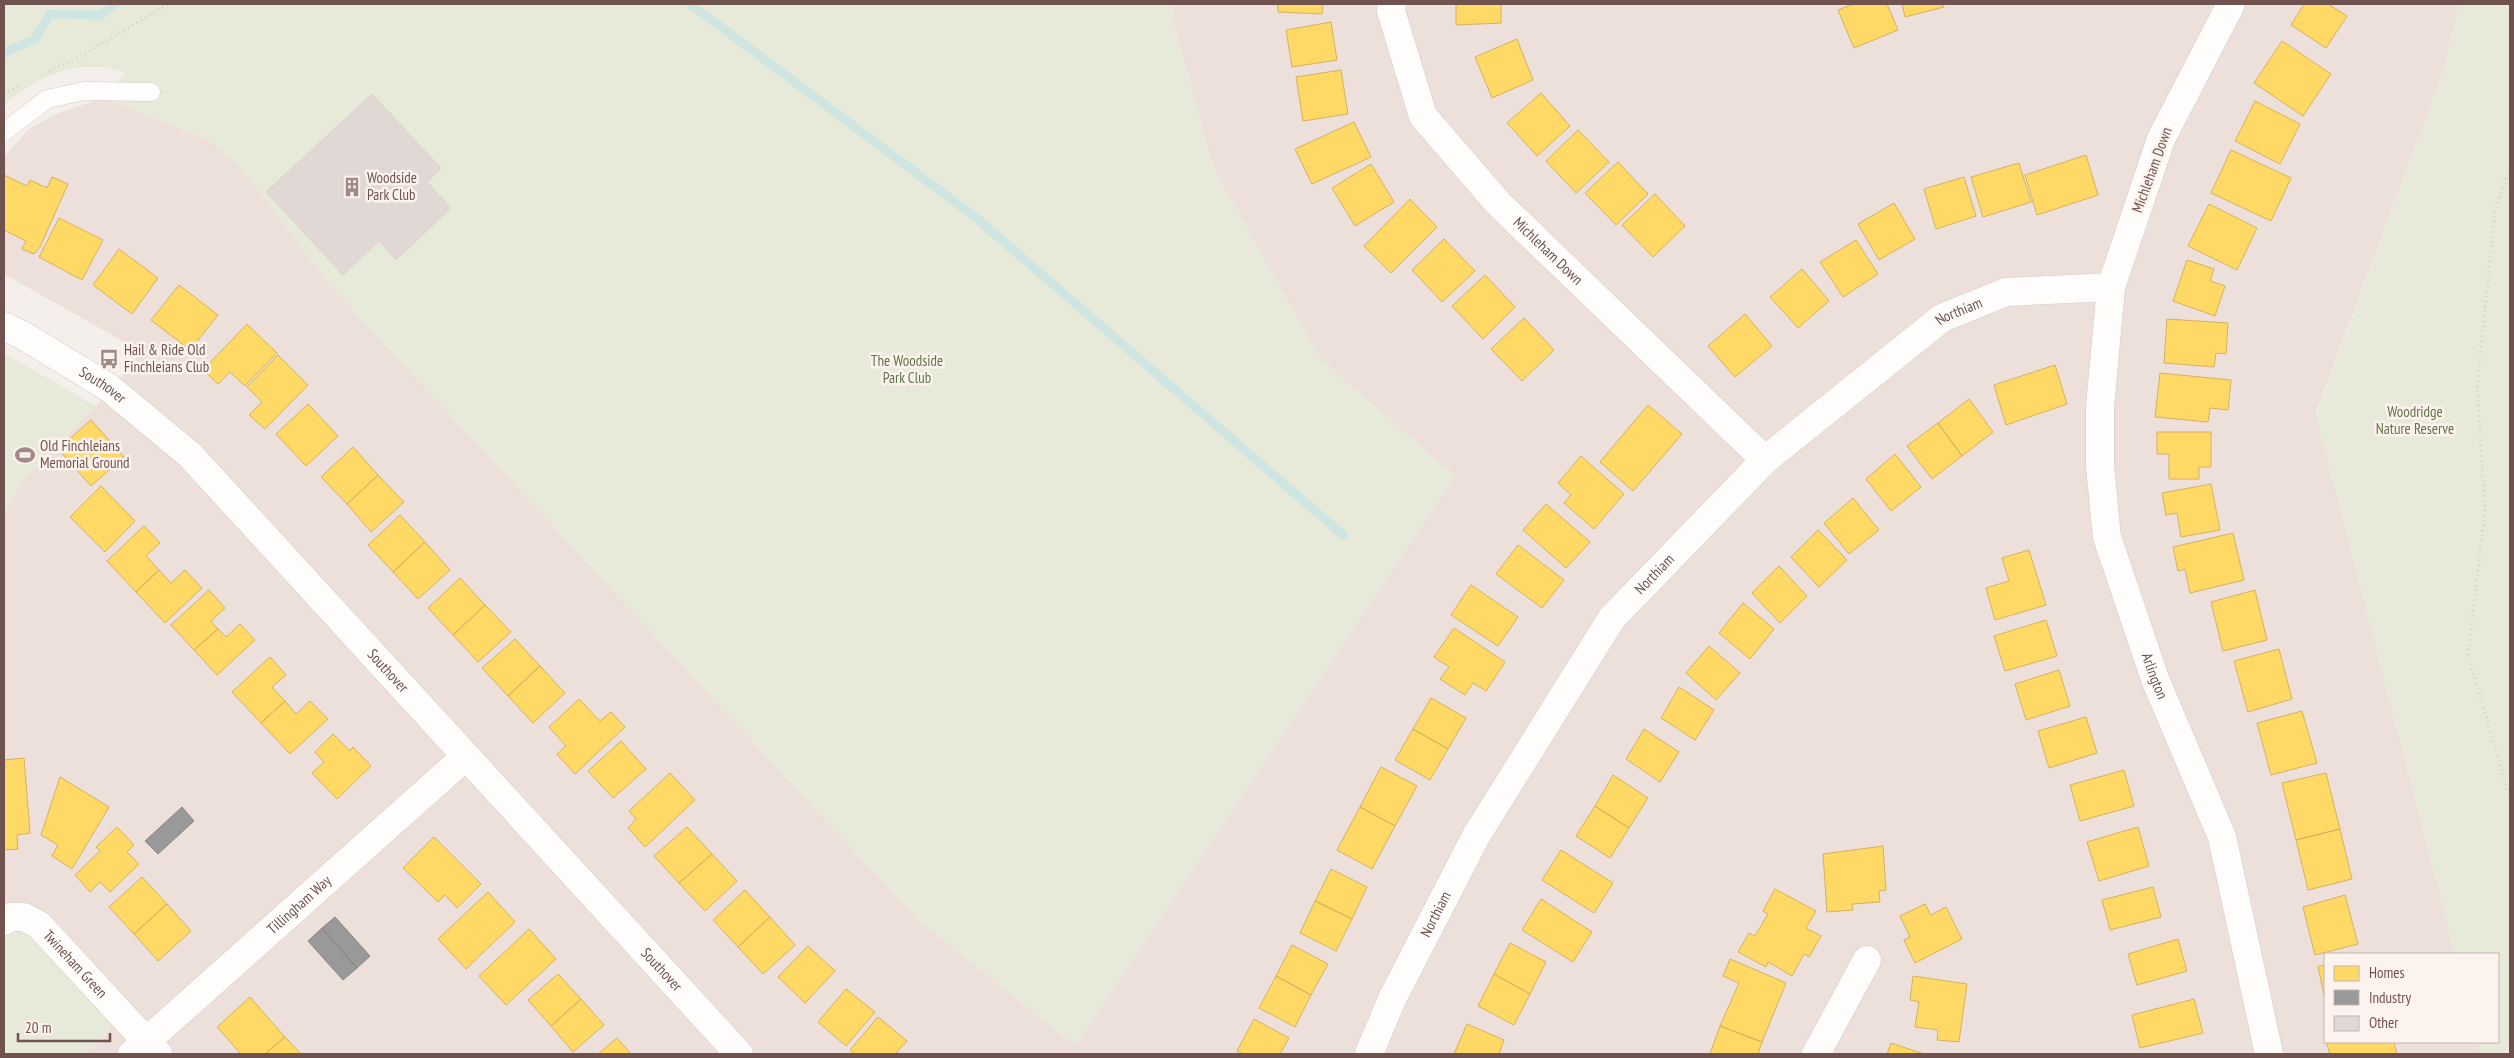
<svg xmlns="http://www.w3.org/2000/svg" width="2514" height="1058" font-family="'PT Sans Narrow',sans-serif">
  <rect width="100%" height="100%" fill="#f5efec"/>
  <path fill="#ede0da" d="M1174,4H2459L2443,72L2316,413L2455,954H2325V1042H2478L2481,1054H4V515L24,478L96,406L142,352L4,274V156L30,128L61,112L103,98L209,140L240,166L328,283L918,920L1075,1045L1455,476L1320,359L1213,167L1172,17Z"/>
  <path fill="#e7ead8" d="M4,4H1174L1172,17L1213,167L1320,359L1455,476L1075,1045L918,920L328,283L240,166L209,140L103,98L125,73C81,56 38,76 4,105Z
    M2459,4H2510V1050L2501,1054H2481L2478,1042H2498V954H2455L2316,416L2443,72Z
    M4,353L96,406L24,478L4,515Z
    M14,928L32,934L109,1018L110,1031L85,1054H4V932Z"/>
  <path fill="#ffd966" stroke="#d4b15f" d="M1278,4H1323L1322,14L1278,12Z
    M1456,4H1501V23L1456,25Z
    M1853,4H1887L1898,30L1854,48L1838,10Z
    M1902,4H1943L1944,7L1905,17Z
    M2304,4H2328L2347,16L2326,48L2291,25Z
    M1331,22L1337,60L1292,67L1286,30Z
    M1517,39L1533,80L1492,98L1475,57Z
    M2282,41L2331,74L2303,116L2254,83Z
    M1341,70L1348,114L1303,121L1296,77Z
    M1541,93L1570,126L1537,156L1507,123Z
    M2255,101L2300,124L2280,164L2235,141Z
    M1354,122L1371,157L1312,184L1295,149Z
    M1578,130L1609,162L1576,193L1546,161Z
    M2231,150L2291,178L2271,221L2211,193Z
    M2086,155L2098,195L2037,215L2025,175Z
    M1618,162L1648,194L1616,225L1585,193Z
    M2019,163L2031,202L1983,217L1971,177Z
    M1371,164L1394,202L1355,226L1332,188Z
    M4,175L27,186L30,180L47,188L52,177L68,184L40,247L34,254L22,249L26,241L4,230Z
    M1964,177L1976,216L1936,229L1924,189Z
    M1655,194L1685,226L1653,257L1622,225Z
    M1410,199L1437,227L1391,273L1364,246Z
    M1894,203L1915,239L1879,260L1858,224Z
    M2209,204L2257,228L2237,270L2188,246Z
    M59,218L103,240L82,280L39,257Z
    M1444,239L1475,271L1442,302L1412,270Z
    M1856,240L1878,274L1843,297L1820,262Z
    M119,249L158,278L132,314L93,285Z
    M2187,260L2214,269L2210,281L2225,286L2215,316L2173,301Z
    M1802,269L1829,301L1798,328L1770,297Z
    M1485,275L1515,307L1483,339L1452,306Z
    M179,285L218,315L190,350L151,320Z
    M1745,314L1772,346L1735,377L1708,346Z
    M1524,318L1554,350L1522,381L1491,349Z
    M2167,319L2228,323L2226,354L2216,353L2214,367L2164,363Z
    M247,324L277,353L245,386L230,372L218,384L203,370Z
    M278,355L308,385L265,429L249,415L262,402L247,387Z
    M2055,365L2067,404L2006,425L1994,385Z
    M2160,373L2231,380L2228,410L2210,408L2208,422L2155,417Z
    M1969,399L1993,432L1962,456L1938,423Z
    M308,404L338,436L306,466L276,434Z
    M1648,405L1682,434L1633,491L1600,462Z
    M91,420L124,457L91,486L58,449Z
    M1938,423L1962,456L1932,479L1907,446Z
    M2157,432H2211V467H2199V479H2169V454H2157Z
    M353,447L378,475L347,504L321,477Z
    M1895,454L1921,487L1891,511L1866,479Z
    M1581,456L1624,494L1594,529L1564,503L1571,495L1558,483Z
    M378,475L404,502L371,532L347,504Z
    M2211,484L2220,530L2181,537L2177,513L2166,515L2162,493Z
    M101,486L135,521L105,552L70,517Z
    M1853,498L1879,530L1849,554L1824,523Z
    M1546,504L1590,542L1566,568L1523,530Z
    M400,515L425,542L393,572L368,545Z
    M144,526L160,543L146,556L159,570L136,592L107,561Z
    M1818,530L1847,560L1819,587L1791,557Z
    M2233,533L2244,580L2190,593L2185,569L2178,571L2173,547Z
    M425,542L450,570L418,599L393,572Z
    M1518,545L1564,580L1542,608L1496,574Z
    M2029,550L2046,605L1995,620L1986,588L2009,581L2002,558Z
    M1779,566L1807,596L1780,623L1752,593Z
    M159,570L171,583L185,570L202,588L165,623L136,592Z
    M460,578L485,605L453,635L428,608Z
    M1471,585L1518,617L1498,646L1451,615Z
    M209,590L225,608L211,621L218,629L194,650L171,625Z
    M2255,590L2267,640L2223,651L2211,602Z
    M1743,603L1774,629L1750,659L1719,633Z
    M485,605L511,632L478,662L453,635Z
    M2046,620L2057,656L2005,671L1994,636Z
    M240,624L255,640L217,675L194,650L218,629L226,637Z
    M1454,628L1505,662L1486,691L1473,683L1465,695L1440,679L1449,667L1434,657Z
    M515,639L540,666L508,696L482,668Z
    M1709,646L1740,673L1716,700L1686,673Z
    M2279,649L2292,699L2248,712L2234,661Z
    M270,657L286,675L272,687L285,701L261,723L232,692Z
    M540,666L565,693L533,723L508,696Z
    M2059,670L2070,706L2026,720L2015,684Z
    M1679,687L1714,710L1695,740L1661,718Z
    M1431,698L1466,718L1448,749L1413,729Z
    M579,699L600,721L611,712L625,727L575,774L557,754L566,746L549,727Z
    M285,701L296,714L310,701L328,719L290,754L261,723Z
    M2302,711L2317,763L2271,775L2257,723Z
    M2086,717L2097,753L2049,768L2038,731Z
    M1413,729L1448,749L1430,780L1395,760Z
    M1644,729L1679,752L1660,782L1626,759Z
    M333,734L350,751L353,747L371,766L337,799L312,773L324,762L315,752Z
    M621,741L646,769L613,798L588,771Z
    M24,758L30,833L17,835L18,849L4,850V760Z
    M1381,767L1417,786L1395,826L1360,807Z
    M2124,770L2134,806L2080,821L2070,785Z
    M670,773L695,800L645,847L628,828L636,819L629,811Z
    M2326,773L2340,829L2296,840L2282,783Z
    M1613,775L1648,798L1629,828L1595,806Z
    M60,777L109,807L72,869L52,856L58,845L41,835Z
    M1595,806L1629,828L1610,858L1576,836Z
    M1360,807L1395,826L1372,869L1337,850Z
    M117,827L134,845L127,852L139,864L110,892L100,882L90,892L75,875L100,851L96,847Z
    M687,827L712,854L679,883L654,856Z
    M2138,827L2149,866L2099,881L2087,842Z
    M2340,829L2352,879L2308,890L2296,840Z
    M434,837L481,884L457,908L445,895L438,902L403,868Z
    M1883,846L1886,890L1879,891L1880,902L1852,904L1853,910L1827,912L1823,854Z
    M1561,850L1613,883L1594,913L1542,880Z
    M712,854L737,881L705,911L679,883Z
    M1331,869L1367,887L1352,919L1315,901Z
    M142,877L167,904L134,934L109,907Z
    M2153,887L2161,917L2110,930L2102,900Z
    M1775,889L1816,911L1806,928L1821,936L1809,957L1804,954L1792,976L1768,962L1766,967L1738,952L1749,933L1755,936L1768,914L1763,911Z
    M745,890L770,917L738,947L713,920Z
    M488,892L515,922L466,969L438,939Z
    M2345,895L2358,944L2315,955L2303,907Z
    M1541,899L1592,932L1573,962L1522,930Z
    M1315,901L1352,919L1336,951L1300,933Z
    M167,904L191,931L158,961L134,934Z
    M1925,904L1931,915L1946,907L1962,939L1915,963L1904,940L1910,937L1900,916Z
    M770,917L795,945L763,974L738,947Z
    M529,929L556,959L506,1005L479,976Z
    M2178,939L2187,971L2137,985L2128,954Z
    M1510,943L1546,962L1530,994L1494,974Z
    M1292,945L1328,964L1311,995L1276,976Z
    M808,946L835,971L805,1003L778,977Z
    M1730,959L1786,983L1762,1042L1720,1026L1739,983L1723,976Z
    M2325,965V999L2318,967Z
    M558,974L581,999L551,1026L528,1000Z
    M1494,974L1530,994L1514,1025L1478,1006Z
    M1276,976L1311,995L1295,1027L1259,1008Z
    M1913,976L1967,984L1959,1042L1937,1040L1938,1030L1915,1027L1919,1002L1910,1000Z
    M846,989L875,1012L846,1046L818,1022Z
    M250,997L285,1037L265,1054H241L217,1027Z
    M581,999L604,1025L573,1052L551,1026Z
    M2194,999L2203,1033L2140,1048L2132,1015Z
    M878,1017L907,1041L895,1054H854L850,1050Z
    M1254,1019L1289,1038L1280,1054H1244L1237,1051Z
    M1467,1024L1504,1040L1499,1054H1454Z
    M1720,1026L1762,1042L1758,1054H1710Z
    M285,1037L301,1054H265Z
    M617,1038L631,1054H598Z
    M2326,1042H2394L2397,1054H2330Z
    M1891,1043L1924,1054H1887Z"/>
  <path fill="#999" stroke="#8d8483" d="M182,807L194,821L158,854L145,841Z
    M335,917L370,956L357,968L322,928Z
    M322,928L357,968L343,980L308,941Z"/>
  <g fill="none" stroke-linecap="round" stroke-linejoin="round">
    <path stroke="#cfe5e2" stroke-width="9" d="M690,4L974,216L1343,535
      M4,53L35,39L50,14L101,15L115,4"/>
  </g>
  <path fill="#e1d7d4" stroke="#ddd2cf" d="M372,94L441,168L427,182L451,208L396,260L379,241L343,275L266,192Z"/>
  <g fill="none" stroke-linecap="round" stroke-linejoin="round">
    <defs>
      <path id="service" d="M4,132L47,99L84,91L151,92"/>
      <g id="minor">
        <path id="s1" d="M1392,4L1391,11L1423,116L1498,203L1765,460"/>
        <path id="s2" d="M2231,4L2161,139L2111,287L2100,407V466L2107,537L2155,679L2222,837L2269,1054"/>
        <path id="s3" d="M4,921L8,917H24L39,925L158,1054"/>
        <path id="s4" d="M132,1054L465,757"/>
        <path id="s5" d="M1369,1054L1392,999L1476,836L1612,618L1765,460L1942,318L2006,292L2111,287"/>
        <path d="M1816,1054L1867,960"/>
      </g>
      <g id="tertiary">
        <path id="s6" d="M4,326L24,336L108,387L190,455L739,1054"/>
      </g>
    </defs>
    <use href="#service" stroke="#d4cbc8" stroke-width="19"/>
    <use href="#minor" stroke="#d4cbc8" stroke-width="29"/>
    <use href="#tertiary" stroke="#d4cbc8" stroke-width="29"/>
    <path stroke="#d6cdcc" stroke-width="3" stroke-dasharray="1 4" stroke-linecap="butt" d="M49,71L83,55L168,4
      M4,94L21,85
      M2510,169L2495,211L2477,386L2485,510L2468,655L2510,798"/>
    <use href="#service" stroke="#fefdfc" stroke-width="18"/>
    <use href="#minor" stroke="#fefdfc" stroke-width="28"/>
    <use href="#tertiary" stroke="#fefdfc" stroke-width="28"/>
  </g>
  <defs>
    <symbol id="building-bare" viewBox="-9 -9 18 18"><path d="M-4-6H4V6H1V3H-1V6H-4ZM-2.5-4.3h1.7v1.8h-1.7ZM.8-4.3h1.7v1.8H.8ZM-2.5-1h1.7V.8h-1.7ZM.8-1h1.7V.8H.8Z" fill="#9f8a86" stroke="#fdf3ee" stroke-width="2.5" paint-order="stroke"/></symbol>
    <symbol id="bus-bare" viewBox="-9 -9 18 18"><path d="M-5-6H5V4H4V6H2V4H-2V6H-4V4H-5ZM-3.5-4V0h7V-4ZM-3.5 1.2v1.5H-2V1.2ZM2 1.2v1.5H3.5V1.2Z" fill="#9f8a86" stroke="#fdf3ee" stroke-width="2.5" paint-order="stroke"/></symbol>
    <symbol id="stadium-bare" viewBox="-9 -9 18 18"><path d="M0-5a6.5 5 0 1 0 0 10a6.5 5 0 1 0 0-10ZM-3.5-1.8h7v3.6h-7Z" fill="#9f8a86" stroke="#fdf3ee" stroke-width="2.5" paint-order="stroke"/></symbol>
  </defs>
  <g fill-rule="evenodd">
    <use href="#building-bare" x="338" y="173" width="28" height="28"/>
    <use href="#bus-bare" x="95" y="345" width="28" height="28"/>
    <use href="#stadium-bare" x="11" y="441" width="28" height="28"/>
  </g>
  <g text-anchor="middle" stroke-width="5" stroke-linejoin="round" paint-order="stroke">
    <g font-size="15" fill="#70534f" stroke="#fdf3ee">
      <text transform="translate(2152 170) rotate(-70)" y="5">Michleham Down</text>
      <text dy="5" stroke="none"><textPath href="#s1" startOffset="301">Michleham Down</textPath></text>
      <text dy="5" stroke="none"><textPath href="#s5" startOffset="965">Northiam</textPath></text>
      <text dy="5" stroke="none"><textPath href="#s6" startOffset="115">Southover</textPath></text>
      <text dy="5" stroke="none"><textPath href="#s5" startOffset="561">Northiam</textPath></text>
      <text dy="5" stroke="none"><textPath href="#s6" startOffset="520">Southover</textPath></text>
      <text dy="5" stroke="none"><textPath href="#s2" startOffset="706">Arlington</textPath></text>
      <text dy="5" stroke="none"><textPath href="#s4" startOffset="224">Tillingham Way</textPath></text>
      <text dy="5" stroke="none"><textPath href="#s5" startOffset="155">Northiam</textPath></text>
      <text dy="5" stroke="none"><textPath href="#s3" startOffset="92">Twineham Green</textPath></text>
      <text dy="5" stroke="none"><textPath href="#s6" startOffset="925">Southover</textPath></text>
    </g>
    <g font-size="15" fill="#70534f" stroke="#fdf3ee" text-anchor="start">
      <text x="367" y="183">Woodside<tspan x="367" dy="17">Park Club</tspan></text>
      <text x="124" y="355">Hail &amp; Ride Old<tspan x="124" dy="17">Finchleians Club</tspan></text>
      <text x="40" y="451">Old Finchleians<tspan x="40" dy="17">Memorial Ground</tspan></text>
    </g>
    <g font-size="15" fill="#617449" stroke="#fdf3ee">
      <text x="907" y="366">The Woodside<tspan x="907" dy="17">Park Club</tspan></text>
      <text x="2415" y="417">Woodridge<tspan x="2415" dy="17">Nature Reserve</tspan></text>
    </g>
  </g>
  <rect width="2514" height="1058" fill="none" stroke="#70534f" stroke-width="10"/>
  <rect x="2324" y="953" width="175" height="90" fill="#fdf3ee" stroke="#c5b3ae"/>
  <rect x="2334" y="966" width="25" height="15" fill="#ffd966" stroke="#c5b3ae"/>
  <text x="2369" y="978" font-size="15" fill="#70534f">Homes</text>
  <rect x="2334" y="990" width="25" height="15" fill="#999999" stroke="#c5b3ae"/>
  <text x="2369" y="1003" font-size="15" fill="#70534f">Industry</text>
  <rect x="2334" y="1016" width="25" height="15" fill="#e1d7d4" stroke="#c5b3ae"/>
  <text x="2369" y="1028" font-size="15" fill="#70534f">Other</text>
  <path d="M18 1033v8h92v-8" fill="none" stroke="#70534f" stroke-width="2.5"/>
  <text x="25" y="1033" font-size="15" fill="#70534f" stroke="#fdf3ee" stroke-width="4" paint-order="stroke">20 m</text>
</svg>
